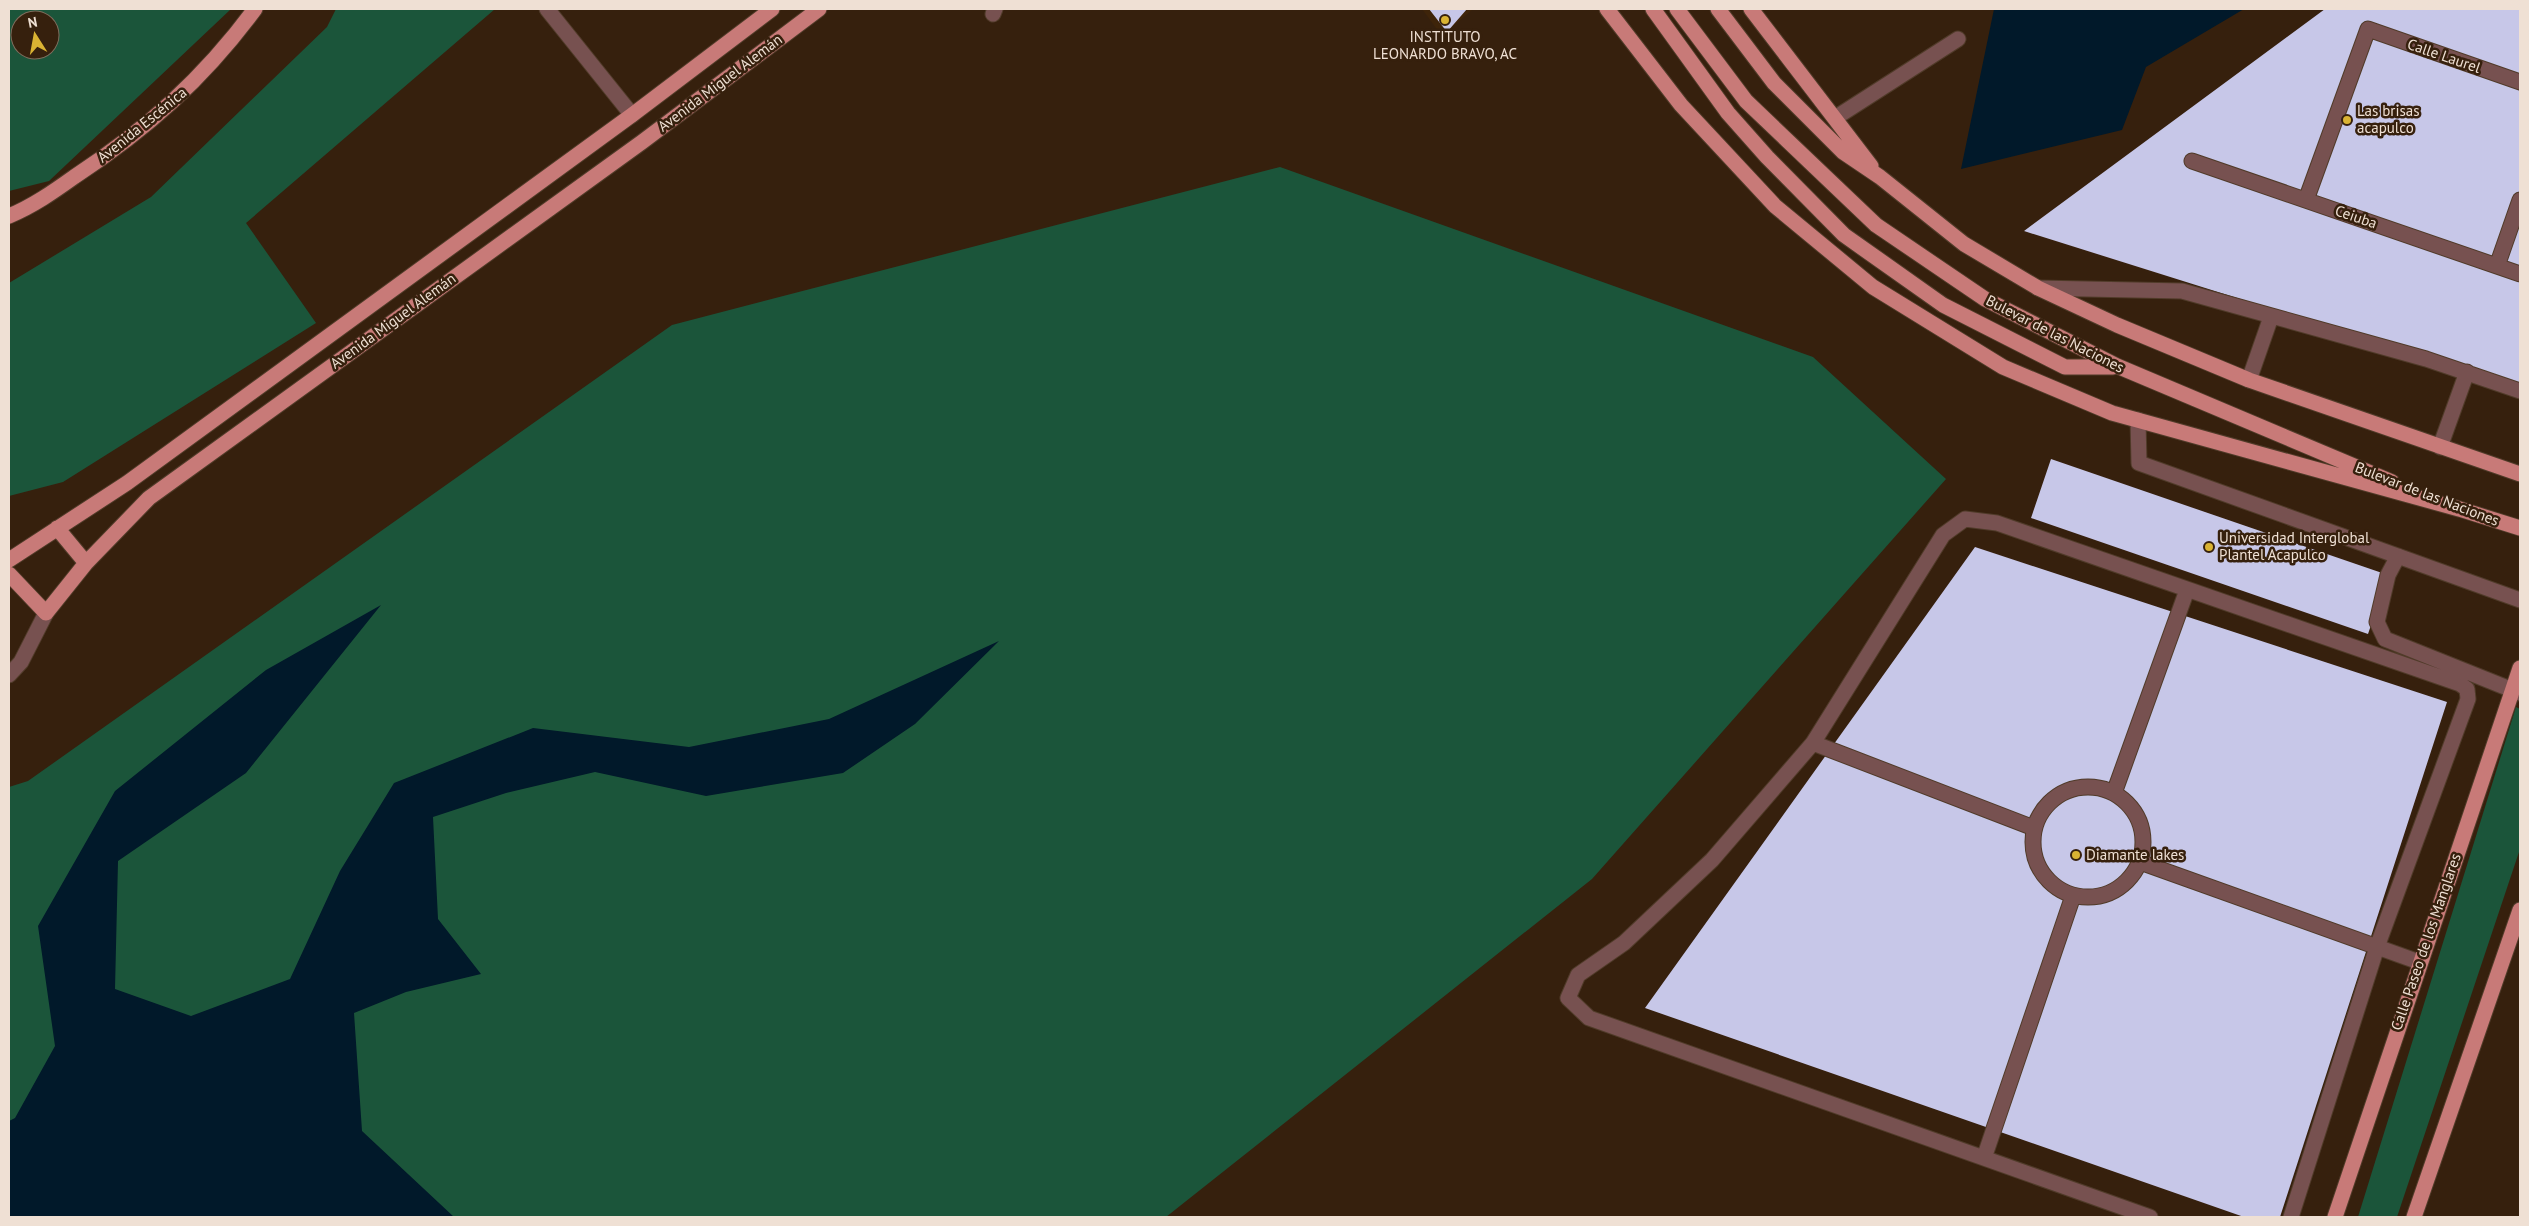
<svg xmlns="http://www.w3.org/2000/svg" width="2529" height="1226" font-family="'PT Sans',sans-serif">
  <rect width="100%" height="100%" fill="#36200d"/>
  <path fill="#3e240a" d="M1422,9H1473L1442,36Z"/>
  <path fill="#1b553a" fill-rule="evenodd" d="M9,9H231L49,181L9,191ZM20,20H50V50H20Z
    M336,9H495L246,223L316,323L63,482L9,496V283L151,197L327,27Z
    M1280,167L1813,357L1946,479L1592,879L1166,1217H9V787L28,781L672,325Z
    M2516,707L2520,709V849L2397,1217H2358Z"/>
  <path fill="#01192a" d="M1994,9H2244L2146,67L2122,130L1961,169Z
    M381,605L246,773L118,861L115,989L191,1016L290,979L340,871L394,783L533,728L689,747L829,719L999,641L915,724L843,773L706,796L595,772L506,793L433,817L438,919L481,974L406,992L354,1013L362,1131L454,1217H9V1121L15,1118L55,1046L38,926L115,791L266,670Z"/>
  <path fill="#c7c7e8" d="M1429,9H1467L1447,32Z
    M2325,9H2520V387L2024,231Z
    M2051,459L2388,575L2368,634L2031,518Z
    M1975,547L2447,702L2280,1217H2244L1645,1008Z"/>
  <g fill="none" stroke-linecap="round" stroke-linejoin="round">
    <defs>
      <path id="minor" d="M547,9L632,115
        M993,14L995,9
        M1835,118L1958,39
        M2192,161L2520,274
        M2306,200L2368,29L2520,82
        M2497,266L2520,200
        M2038,288L2182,291L2426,359L2520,391
        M2249,380L2271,317
        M2138,420L2139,463L2520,600
        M2440,447L2467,372
        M2398,556L2388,575L2377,622L2385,639L2520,693
        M9,675L21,662L46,613
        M1813,743L2034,828
        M2033 842a55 55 0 1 1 110 0a55 55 0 1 1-110 0Z
        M2114,793L2187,590
        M2140,862L2419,962
        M1984,1158L2073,896
        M2150,1217L1589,1018L1568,998L1578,975L1624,943L1712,860L1813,743L1943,535L1965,519L1997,523L2460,684L2467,689L2468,699L2377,947L2291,1217"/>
      <path id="major" d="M1607,9L1681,105L1775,206L1873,287L2003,367L2112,413L2459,509
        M1653,9L1728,113L1767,157L1844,235L1943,305L2065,367H2113
        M1677,9L1746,101L1876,225L1985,299L2117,366L2392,482
        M1718,9L1774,83L1843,152L1880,177L1964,244L2038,288L2117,325L2249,380L2520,474
        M1751,9L1871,166
        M9,216C33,206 53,192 74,177C147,129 203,79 255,9
        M2450,506L2520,528
        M57,528L86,563
        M9,560L127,483L632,115L772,9
        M9,574L46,613L86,563L149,498L642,142L819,9
        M2335,1217L2520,668
        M2414,1217L2520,910"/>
    </defs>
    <use href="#minor" stroke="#503b29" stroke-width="17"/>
    <use href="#major" stroke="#503b29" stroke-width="17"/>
    <use href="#minor" stroke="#775150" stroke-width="15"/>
    <use href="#major" stroke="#c87a78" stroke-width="15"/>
  </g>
  <g fill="#dab333" stroke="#36200d" stroke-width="2">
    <circle cx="1445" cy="20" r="5"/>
    <circle cx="2347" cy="120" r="5"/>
    <circle cx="2209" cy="547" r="5"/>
    <circle cx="2076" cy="855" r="5"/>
  </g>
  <g text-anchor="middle" stroke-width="5" stroke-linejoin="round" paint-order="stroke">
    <g font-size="15" fill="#efe0d4" stroke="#36200d" text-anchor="start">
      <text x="1445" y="42" text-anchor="middle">INSTITUTO<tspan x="1445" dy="17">LEONARDO BRAVO, AC</tspan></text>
      <text x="2357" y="116">Las brisas<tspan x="2357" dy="17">acapulco</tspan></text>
      <text x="2219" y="543">Universidad Interglobal<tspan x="2219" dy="17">Plantel Acapulco</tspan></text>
      <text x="2086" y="860">Diamante lakes</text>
    </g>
    <g font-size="15" fill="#efe0d4" stroke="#36200d">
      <text transform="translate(2444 56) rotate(19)" y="5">Calle Laurel</text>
      <text transform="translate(720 83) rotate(-37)" y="5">Avenida Miguel Alemán</text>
      <text transform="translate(142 125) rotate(-39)" y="5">Avenida Escénica</text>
      <text transform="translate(2356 217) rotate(19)" y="5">Ceiuba</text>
      <text transform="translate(393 321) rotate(-36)" y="5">Avenida Miguel Alemán</text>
      <text transform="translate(2055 334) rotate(27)" y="5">Bulevar de las Naciones</text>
      <text transform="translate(2427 494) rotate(21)" y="5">Bulevar de las Naciones</text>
      <text transform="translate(2426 942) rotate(-71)" y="5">Calle Paseo de los Manglares</text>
    </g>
  </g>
  <rect width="2529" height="1226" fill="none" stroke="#efe0d4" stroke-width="20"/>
  <g transform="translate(35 35) rotate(349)"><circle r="24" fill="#36200d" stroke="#806d5d"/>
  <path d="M0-4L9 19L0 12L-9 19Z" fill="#dab333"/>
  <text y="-8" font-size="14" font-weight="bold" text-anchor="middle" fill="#efe0d4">N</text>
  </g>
</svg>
